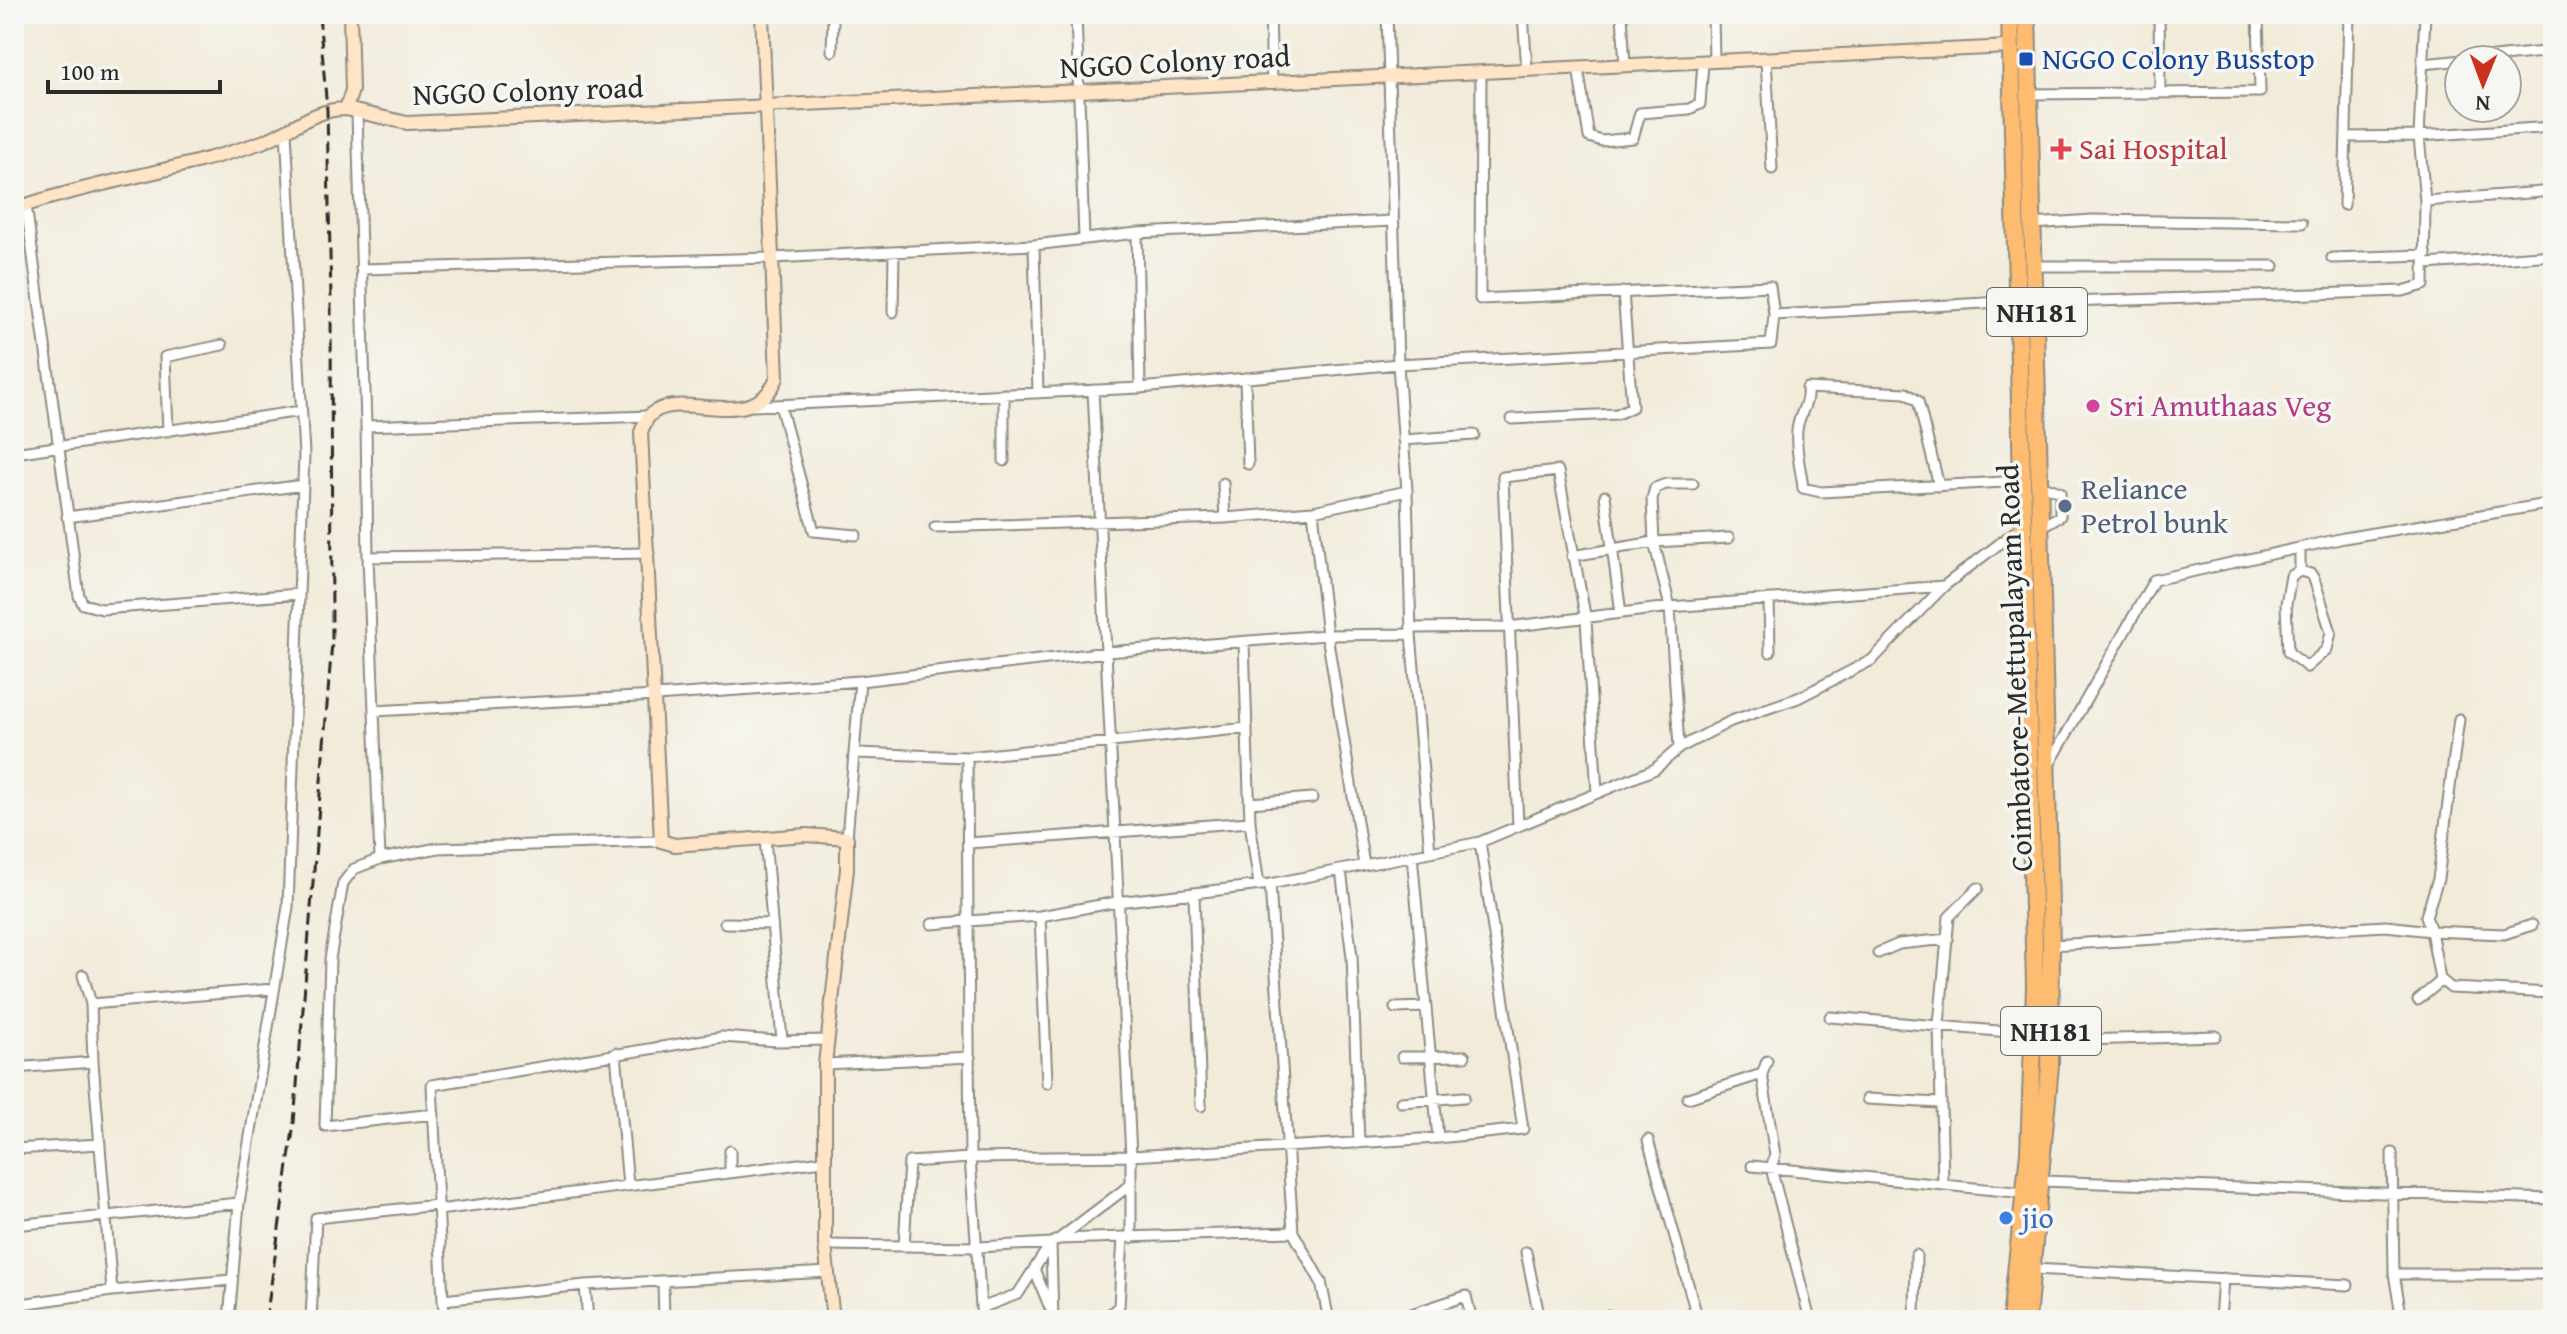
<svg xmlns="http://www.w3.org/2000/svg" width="2567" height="1334" font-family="'Gentium Book Plus',serif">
  <rect width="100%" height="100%" fill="#f6f6f2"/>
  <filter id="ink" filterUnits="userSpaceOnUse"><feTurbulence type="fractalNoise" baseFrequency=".0125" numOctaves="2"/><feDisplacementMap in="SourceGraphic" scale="16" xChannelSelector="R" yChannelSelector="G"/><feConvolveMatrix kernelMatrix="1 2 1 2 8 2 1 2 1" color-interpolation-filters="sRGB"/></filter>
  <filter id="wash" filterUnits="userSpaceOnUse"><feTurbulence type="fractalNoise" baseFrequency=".006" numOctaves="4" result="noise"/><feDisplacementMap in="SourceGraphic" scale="32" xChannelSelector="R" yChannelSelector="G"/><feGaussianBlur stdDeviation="1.8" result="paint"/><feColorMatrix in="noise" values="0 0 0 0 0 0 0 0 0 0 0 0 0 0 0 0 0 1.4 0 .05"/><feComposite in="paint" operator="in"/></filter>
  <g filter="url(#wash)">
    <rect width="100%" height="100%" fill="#f2ebd9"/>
  </g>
  <g filter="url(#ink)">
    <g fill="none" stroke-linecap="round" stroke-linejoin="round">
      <defs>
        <path id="street" d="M830,14L833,20L832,51
          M1076,14L1084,238
          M1270,14L1272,83
          M1523,14L1527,70
          M1622,14L1625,66
          M1713,14L1714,61
          M2159,14L2160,92
          M1766,59L1772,169
          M2423,64L2553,51
          M1578,68L1589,137L1602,141L1633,138L1640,113L1689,109L1700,104L1703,62
          M2027,94L2260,92L2258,14
          M357,112L366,426L649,416
          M2346,137L2419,136L2553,127
          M2425,201L2553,191
          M26,205L79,596L83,604L102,609L299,594
          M2344,205L2349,14
          M2032,224L2092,220L2302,223
          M1137,233L1140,388
          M1034,245L1038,393
          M2332,258L2426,255
          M2426,264L2553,255
          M2034,266H2274
          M361,269L772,258L1034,245L1137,233L1393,221
          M2037,303L2403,291L2424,285L2425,201L2419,136L2425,14
          M893,312L894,252
          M1774,315L2019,301
          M1245,378L1248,464
          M1093,390L1131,1156L1438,1138L1523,1129L1480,842L1655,769L1679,748L1731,721L1798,698L1872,660L1944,586L2024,525
          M780,405L814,531L856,535
          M753,406L1140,388L1398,364L1387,14
          M1512,419L1617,414L1632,407L1623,292
          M366,426L368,557
          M168,431L165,357L222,345
          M1403,440L1474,435
          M14,453L301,411
          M1004,461V394
          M1223,483L1225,518
          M1693,484H1666L1655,488L1652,499L1654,542L1729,538
          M2038,484L2060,492V516L2040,527
          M1939,486L1918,401L1906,393L1807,388C1809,406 1798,414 1797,431C1795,451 1801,469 1803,488L1821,492L2022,481
          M1605,496L1621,613
          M1313,511L1327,635L1364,865
          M67,517L303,485
          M935,527L1225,518L1313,511L1407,491
          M649,553L368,557L374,711L656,696L860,681L1107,652L1327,635L1411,634L1407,491L1398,364L1771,344L1774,315L1770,286L1480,299L1481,72
          M1572,556L1654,542L1670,607L1679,748
          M2300,571L2291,576L2286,604L2288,652L2307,667L2327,649L2331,632L2314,579L2311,574L2300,571V548
          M1769,599L1770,652
          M1412,628L1508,627L1670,607L1944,586
          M1411,634L1430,852
          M1244,642L1250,822L1259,885
          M374,711L380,859L438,848L661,841
          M2459,719L2438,879L2426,916L2431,931L2504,934L2532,925
          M856,753L967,757L1247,728
          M2049,765L2154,580L2344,538L2553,503
          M1250,803L1312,798
          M1518,826L1503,477L1558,471L1586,620L1597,793
          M765,838L782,1041
          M847,838L860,681
          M969,843L1250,822
          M1412,855L1438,1138
          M380,859L354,869L343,883L330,959L325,1126L434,1114
          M1341,870L1352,957L1359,1143
          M1270,884L1293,1232L1321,1282L1329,1320
          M1194,894L1201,1106
          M1040,916L1047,1083
          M725,923L772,924
          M932,924L968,921L967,757
          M2051,945L2386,926L2431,931L2440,979L2451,988L2553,993
          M1878,953L1899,944L1948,939
          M83,975L91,1004L93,1062
          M2418,1000L2441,981
          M91,1004L273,989
          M1395,1008L1426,1007
          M1830,1017L2034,1034
          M828,1040L777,1041L722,1037L432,1085L443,1300L585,1285L829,1272
          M2051,1041L2216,1036
          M616,1053L628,1185
          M1402,1057L1465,1056
          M825,1064L970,1057
          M14,1068L93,1062L112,1291
          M1762,1074L1767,1061
          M1688,1098L1762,1074L1775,1155L1771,1168L1810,1320
          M1867,1099L1939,1103
          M1401,1102L1464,1097
          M1648,1140L1698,1320
          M14,1149L100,1144
          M2392,1153L2394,1274L2402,1320
          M1752,1166L2025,1193
          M730,1171V1151
          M2042,1181L2553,1199
          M1943,1184L1939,1025L1949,917L1978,888
          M438,1210L823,1161
          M14,1225L239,1203
          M1131,1238V1156L970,1158L968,921L1040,916L1117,902L1270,884L1480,842
          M1059,1239L1130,1185
          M1051,1243L1053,1320
          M825,1245L979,1247L1051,1243L1059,1239L1293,1232
          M904,1246L909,1162L970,1158L982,1320
          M1526,1252L1540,1320
          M1034,1269L1050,1308
          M2033,1269L2348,1285
          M2394,1274H2553
          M663,1281L664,1320
          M585,1285L588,1320
          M443,1300L445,1320
          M14,1305L112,1291L231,1280
          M981,1308L1018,1294L1051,1243
          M1608,1315L1610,1320
          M229,1320L239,1203L288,907L304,454L286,131
          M311,1320L316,1218L437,1205
          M1104,1320L1119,1306L1123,1238
          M1393,1320L1466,1296L1472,1320
          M1915,1320L1916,1255
          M2220,1320L2223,1278"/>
        <path id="secondary" d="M762,14L777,378C753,436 680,387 650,415C646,419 643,427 641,432L661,841L675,845L806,835L847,838V869L825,1064V1245L833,1320
          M346,109L407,123L2009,47
          M14,209C95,181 181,171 262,142C292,131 312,109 346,109L352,90L350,14"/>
        <path id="highway" d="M2010,14L2035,986L2029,1152L2011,1320
          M2027,1320L2050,1065L2051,945L2027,14"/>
      </defs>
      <use href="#street" stroke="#8e8b82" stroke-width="13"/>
      <use href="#secondary" stroke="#8e8b82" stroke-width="16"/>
      <use href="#highway" stroke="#8e8b82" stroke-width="20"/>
      <use href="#street" stroke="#fff" stroke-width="9"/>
      <use href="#secondary" stroke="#ffe4c6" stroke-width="12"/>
      <use href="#highway" stroke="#febc70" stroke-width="16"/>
      <path stroke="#2b2b2b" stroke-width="3" stroke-dasharray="12 6" stroke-linecap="butt" d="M266,1320L294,1123L332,642L331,300L327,110L319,14"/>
    </g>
  </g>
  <rect fill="#1a4fb4" stroke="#f6f6f2" stroke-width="3" x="2018" y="51" width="16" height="16" rx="4"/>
  <path fill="#e0444e" stroke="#f6f6f2" stroke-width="3" d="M2057 137h8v8h8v8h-8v8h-8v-8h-8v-8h8z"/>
  <circle fill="#d1479c" stroke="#f6f6f2" stroke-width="3" cx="2093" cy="406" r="8"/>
  <circle fill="#5c6f8a" stroke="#f6f6f2" stroke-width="3" cx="2065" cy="506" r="8"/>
  <circle fill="#3f7fe0" stroke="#f6f6f2" stroke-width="3" cx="2006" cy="1218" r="8"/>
  <g text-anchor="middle" stroke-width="7" stroke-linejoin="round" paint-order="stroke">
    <g fill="#f6f6f2" stroke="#686867" stroke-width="2">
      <rect x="1987" y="288" width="100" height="48" rx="6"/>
      <rect x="2001" y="1007" width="100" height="48" rx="6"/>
    </g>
    <g font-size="28" font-weight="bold" fill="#2b2b2b">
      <text x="2037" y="322">NH181</text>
      <text x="2051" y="1041">NH181</text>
    </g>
    <g font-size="30" fill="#164399" stroke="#f6f6f2" text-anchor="start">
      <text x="2042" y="69">NGGO Colony Busstop</text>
    </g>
    <g font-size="30" fill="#2b2b2b" stroke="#f6f6f2">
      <text transform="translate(1175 62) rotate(-3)" y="10">NGGO Colony road</text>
      <text transform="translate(528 91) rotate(-2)" y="10">NGGO Colony road</text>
      <text transform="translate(2015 668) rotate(-92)" y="10">Coimbatore-Mettupalayam Road</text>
    </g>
    <g font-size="30" fill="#be3a42" stroke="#f6f6f2" text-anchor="start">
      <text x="2079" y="159">Sai Hospital</text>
    </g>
    <g font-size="30" fill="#b23c85" stroke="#f6f6f2" text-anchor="start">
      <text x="2109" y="416">Sri Amuthaas Veg</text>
    </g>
    <g font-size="30" fill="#4e5e75" stroke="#f6f6f2" text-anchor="start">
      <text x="2081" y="499">Reliance<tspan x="2081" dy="34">Petrol bunk</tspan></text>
    </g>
    <g font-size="30" fill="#366cbe" stroke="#f6f6f2" text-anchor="start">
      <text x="2022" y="1228">jio</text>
    </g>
  </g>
  <rect width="2567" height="1334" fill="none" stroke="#f6f6f2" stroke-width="48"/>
  <g transform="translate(2483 84) rotate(181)"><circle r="38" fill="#f6f6f2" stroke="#a5a5a2" stroke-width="2"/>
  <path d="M0-6L14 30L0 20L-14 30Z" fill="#c8321e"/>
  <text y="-12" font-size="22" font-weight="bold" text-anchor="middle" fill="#2b2b2b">N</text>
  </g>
  <path d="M48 80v12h172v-12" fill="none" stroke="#2b2b2b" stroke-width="4"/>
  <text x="60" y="80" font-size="24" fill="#2b2b2b" stroke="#f6f6f2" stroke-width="6" paint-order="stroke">100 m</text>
</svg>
